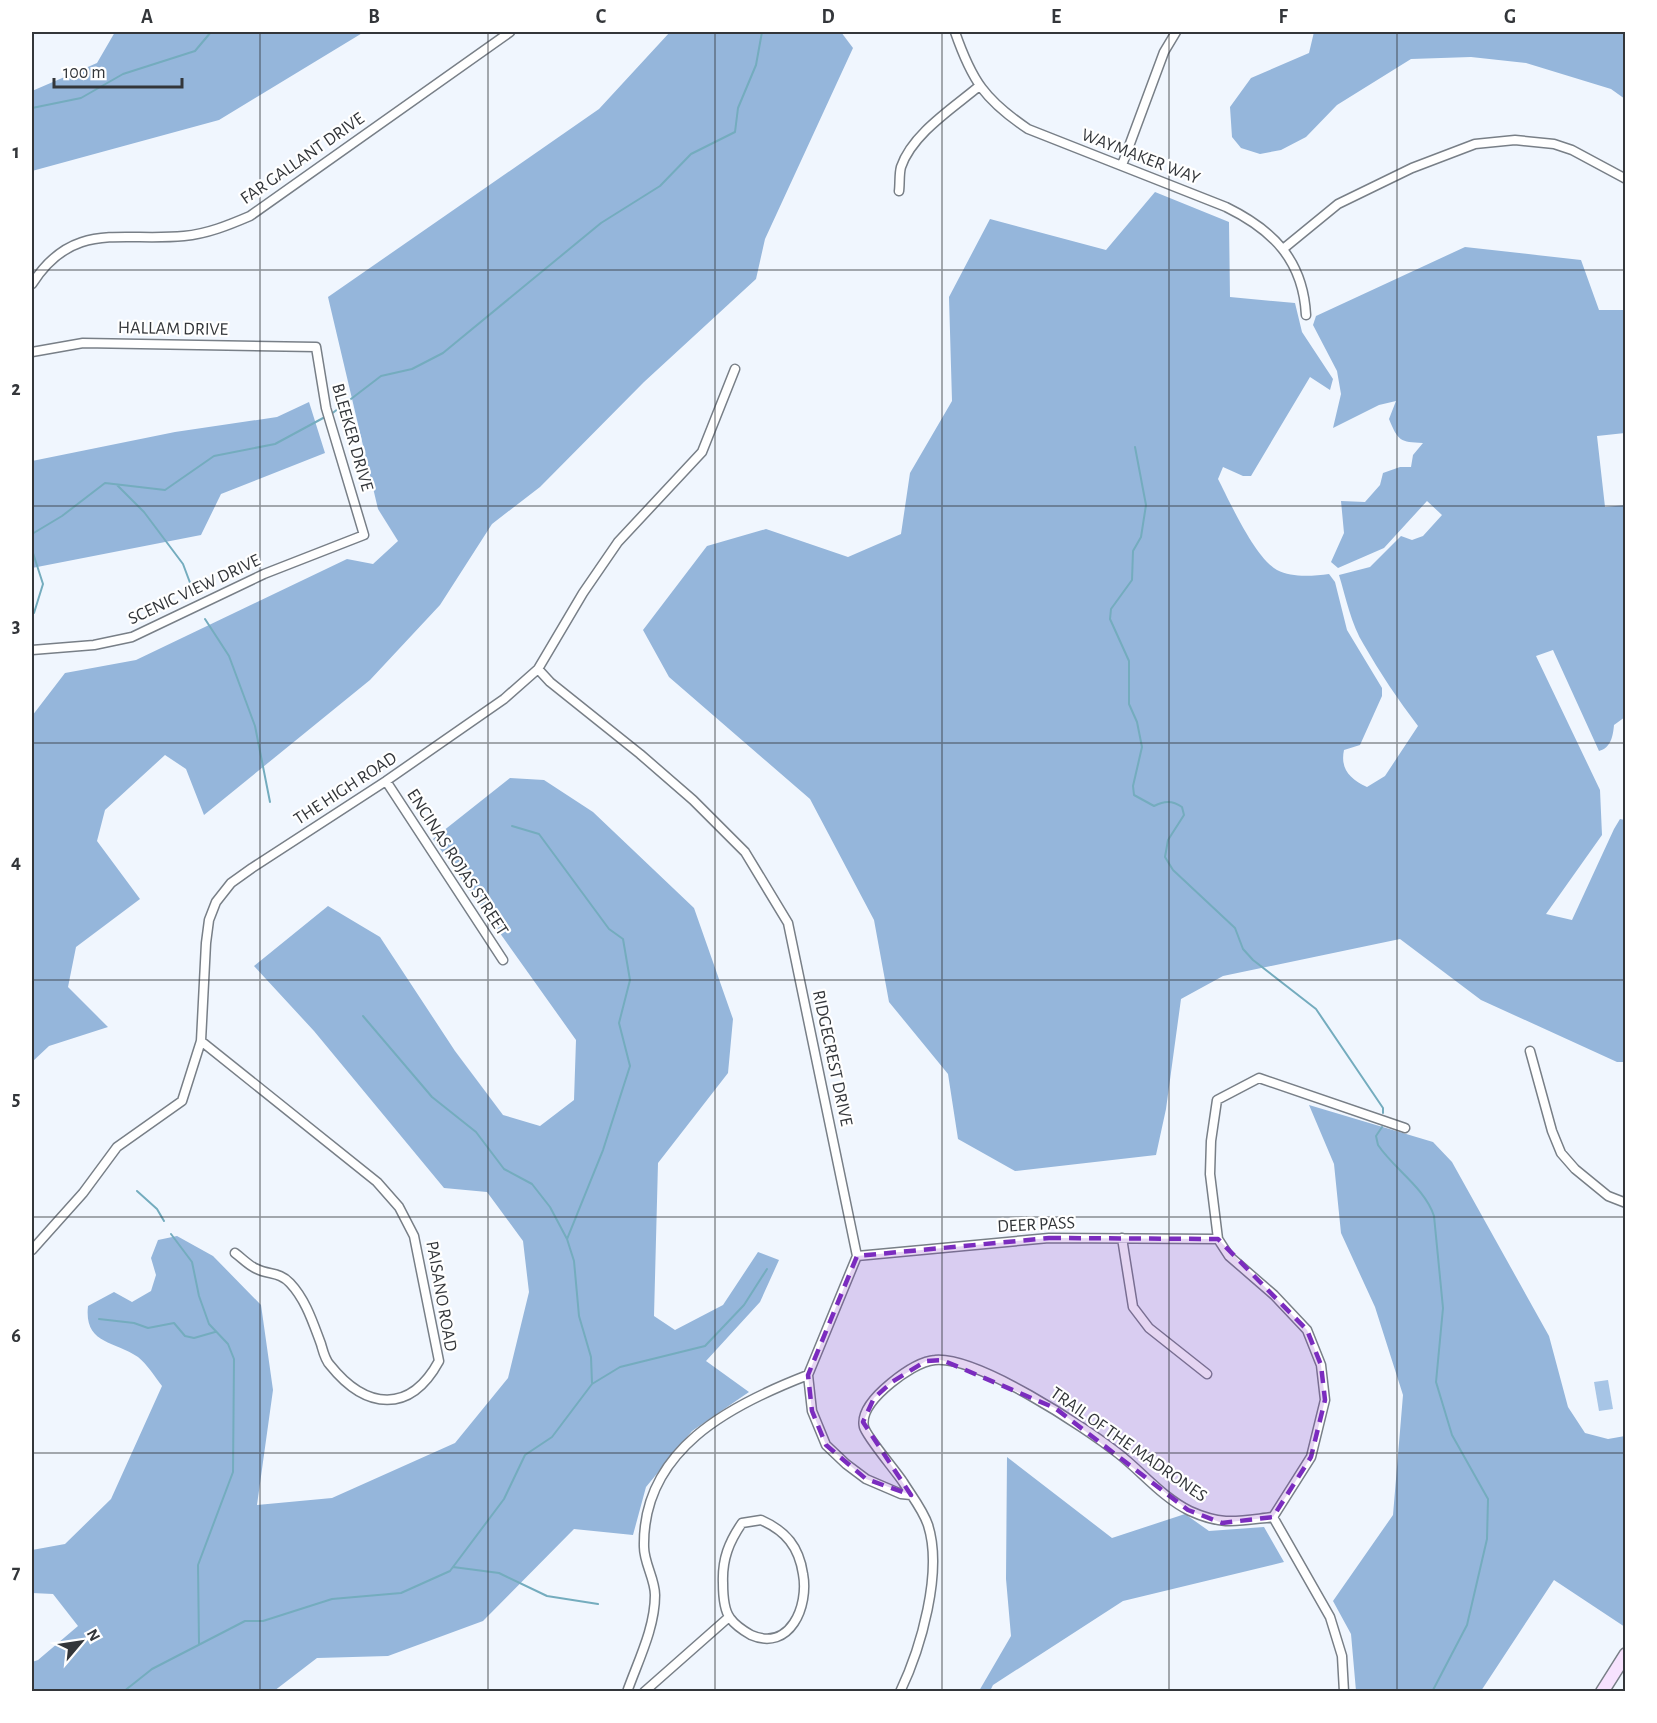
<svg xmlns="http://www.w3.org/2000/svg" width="1657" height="1723" font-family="'Alegreya Sans',sans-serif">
  <rect width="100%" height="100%" fill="#f0f6fe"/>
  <path fill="#a7c5e6" d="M1608,1380L1613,1409L1599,1411L1594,1382Z"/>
  <path fill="#95b6db" d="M115,32H364L219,120L32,171V91L97,63Z
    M670,32H841L853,48L765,239L756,279L644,382L540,487L492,524L440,605L370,680L204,815L186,769L165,755L105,810L97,841L140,899L76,947L68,987L108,1027L49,1046L32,1062V716L65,673L136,660L347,559L373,564L398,541L378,509L328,297L599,109Z
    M1314,32H1625V99L1611,89L1526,63L1471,57L1411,59L1337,105L1306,137L1281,150L1260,154L1241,148L1232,137L1230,107L1251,78L1309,53Z
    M1155,192L1229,222L1230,297L1295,303L1302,332L1333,379L1330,390L1310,377L1251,476H1243L1223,467L1218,479C1230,502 1255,558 1277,570C1292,578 1313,576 1329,574L1335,582L1347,630L1382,688V696L1360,745L1344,750C1340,769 1350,779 1367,787L1385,776L1418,726C1398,700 1380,673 1364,645C1351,624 1346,598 1339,575L1370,567L1401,536L1412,540L1423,536L1442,515L1427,501L1384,548L1338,568L1331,562L1344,533L1341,501L1365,502L1380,485L1383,473L1400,467H1411L1413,455L1423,443C1400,442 1398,441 1389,419L1396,401L1379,405L1333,428L1341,394L1337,371L1313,325L1316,316L1465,247L1581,260L1599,310H1625V433L1597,436L1605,507L1626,505L1625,717L1614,725C1613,736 1611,748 1599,751L1553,650L1536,656L1600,790L1602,835L1546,914L1572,920L1614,829L1620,819L1625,820V1062H1617L1481,1000L1400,939L1223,976L1181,999L1166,1109L1156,1155L1015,1171L958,1139L948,1074L889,1002L874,920L810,799L669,677L643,630L707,546L766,529L848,557L901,534L910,473L952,401L949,297L990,219L1106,250Z
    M309,402L325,453L221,494L201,535L32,568V461L175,432L277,417Z
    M510,778L544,780L593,812L694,908L733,1019L728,1073L658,1163L654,1316L675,1330L723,1305L758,1252L779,1260L760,1302L706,1361L749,1392L692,1431L646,1487L633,1535L574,1529L483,1621L388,1656L317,1658L274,1691L32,1692V1662L38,1660L78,1626L53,1594L32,1593V1550L65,1544L111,1499L162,1386C155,1377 147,1364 138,1357C113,1340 84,1344 88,1306L114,1292L132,1302L151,1291L156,1275L151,1258L158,1240L177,1236L213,1256L261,1305L273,1390L257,1505L332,1498L455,1443L508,1378L529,1292L523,1241L487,1192L444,1188L314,1031L254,966L328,906L380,937L455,1051L503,1115L540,1126L574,1100L576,1040L433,839Z
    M1309,1105L1433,1142L1452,1162L1549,1336L1568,1407L1585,1433L1608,1439L1625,1436V1627L1554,1580L1481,1691H1356L1351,1634L1333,1601L1393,1515L1403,1395L1375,1307L1341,1233L1334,1164Z
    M1007,1457L1112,1538L1185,1514L1209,1531L1264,1527L1284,1562L1123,1601L993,1685L990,1691H979L1011,1636L1006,1579Z"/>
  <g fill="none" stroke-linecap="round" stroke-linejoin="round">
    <path stroke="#74acbe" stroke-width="2" d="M32,108L81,98L123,74L195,51L211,32
      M330,415L381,376L412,369L443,353L601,223L660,186L691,154L735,132L738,108L756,65L762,32
      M1135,447L1146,505L1141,537L1133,551L1132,580L1111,609L1110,619L1129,661V704L1137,722L1142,747L1133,786L1134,795L1154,806C1164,801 1172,800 1182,807L1184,815L1168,840L1165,857L1173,870L1235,928L1243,949L1253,960L1316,1009L1383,1108V1113
      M117,485L144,512L183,564L192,588
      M32,534L62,516L105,483L165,490L214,456L275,444L325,417
      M32,550L43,584L34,613
      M205,619L229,656L255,726L270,802
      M512,826L539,834L609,929L623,939L630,980L619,1023L630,1066L603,1150L567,1239L574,1261L579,1316L591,1357L592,1383
      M363,1016L432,1097L476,1132L504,1169L532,1184L550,1207L567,1239
      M1382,1127L1376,1136L1378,1145C1394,1169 1425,1188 1434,1216L1443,1308L1436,1382L1452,1435L1488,1499L1487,1539L1467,1625L1432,1692
      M137,1191L157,1209L164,1221
      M171,1234L192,1262L199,1296L209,1324L228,1344L234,1359L233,1472L198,1565L199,1644
      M99,1319L134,1323L148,1328L174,1323L185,1336L194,1338L215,1332
      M453,1567L499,1573L547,1596L598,1604
      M123,1692L152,1669L245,1621H263L332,1599L401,1593L450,1571L504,1499L525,1455L552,1437L592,1384L620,1367L705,1346L744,1305L767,1269"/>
    <defs>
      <path id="street" d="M955,32C972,81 985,100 1028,129L1226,207C1273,230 1303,260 1306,315
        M1122,165L1164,52L1176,32
        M899,191C900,184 899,174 901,167C912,134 953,108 978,87
        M1283,249L1338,204L1412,168L1475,144L1515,140L1554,144L1572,150L1626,179
        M32,284C73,220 120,242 184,236C207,234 229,225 250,216L510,32
        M32,352L83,343L316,347L326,408L364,535L264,574L132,637L94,645L32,650
        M538,669L550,682L640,754L693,800L745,852L788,923L857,1256L808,1375L812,1411L826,1445L846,1464L866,1479L901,1494L911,1495
        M386,781L503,960
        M201,1041L377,1182L399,1207L414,1236L439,1361C410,1414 366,1410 330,1365C325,1360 323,1351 321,1344C313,1323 306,1300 290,1283C280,1272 269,1275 257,1269C249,1266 242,1258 235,1253
        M1530,1051L1552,1131L1561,1153L1575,1169L1608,1196L1626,1203
        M1122,1238L1133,1307L1149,1328L1207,1374
        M32,1250L83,1193L117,1147L182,1101L201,1041L206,943L209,920L216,902L231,883L252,868L386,781L504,699L538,669L583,593L618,542L702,452L735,369
        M857,1256L1049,1238L1218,1239
        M1273,1517L1311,1457L1325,1400L1321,1365L1307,1330L1274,1295L1229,1256L1218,1239L1210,1174L1211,1141L1217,1100L1259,1078L1405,1128
        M1273,1517L1330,1617L1342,1656L1344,1692
        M761,1520C786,1531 799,1547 803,1574C809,1606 790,1652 751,1635C744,1631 735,1625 730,1618C724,1610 723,1593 723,1583C722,1559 729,1542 742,1523Z
        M627,1692C638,1661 655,1628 655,1595C655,1579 644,1563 644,1547C642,1450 730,1405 808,1375
        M644,1692L729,1617
        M900,1692C921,1648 943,1572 928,1525C923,1510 911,1495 903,1482C895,1470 866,1436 864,1427C860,1410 880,1392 891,1383C902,1374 921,1361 935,1360C977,1356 1085,1427 1119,1454C1142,1472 1163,1498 1190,1511C1223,1526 1238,1521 1273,1517"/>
      <path id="secondary" d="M1602,1692L1626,1654"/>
    </defs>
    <use href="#street" stroke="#787f87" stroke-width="11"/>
    <use href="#secondary" stroke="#787f87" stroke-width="15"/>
    <use href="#street" stroke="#fff" stroke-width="8"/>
    <use href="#secondary" stroke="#f7e2fe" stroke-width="12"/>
  </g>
  <path fill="#7b2cbf" fill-opacity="0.2" stroke="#7b2cbf" stroke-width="4.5" stroke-dasharray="12 8" stroke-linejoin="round" d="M1049,1238L1218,1239L1307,1330L1321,1365L1325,1400L1311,1457L1273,1517L1222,1523L1188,1510L1055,1408L942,1360L926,1361L892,1382L874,1398L863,1422L911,1495L866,1479L826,1445L812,1411L808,1375L857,1256Z"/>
  <path fill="none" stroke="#33363a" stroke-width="1.5" stroke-opacity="0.55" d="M260,32V1692M488,32V1692M715,32V1692M942,32V1692M1169,32V1692M1397,32V1692M32,270H1626M32,506H1626M32,743H1626M32,980H1626M32,1217H1626M32,1453H1626"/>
  <g text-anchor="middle" stroke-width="4.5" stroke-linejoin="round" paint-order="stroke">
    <g font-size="18" fill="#33363a" stroke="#fff">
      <text transform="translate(1141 156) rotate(21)" y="6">WAYMAKER WAY</text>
      <text transform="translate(302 158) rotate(-35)" y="6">FAR GALLANT DRIVE</text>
      <text transform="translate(173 328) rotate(1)" y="6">HALLAM DRIVE</text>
      <text transform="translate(353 437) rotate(74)" y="6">BLEEKER DRIVE</text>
      <text transform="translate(194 589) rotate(-25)" y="6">SCENIC VIEW DRIVE</text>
      <text transform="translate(345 788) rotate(-33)" y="6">THE HIGH ROAD</text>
      <text transform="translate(458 862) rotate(57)" y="6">ENCINAS ROJAS STREET</text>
      <text transform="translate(833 1058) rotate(78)" y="6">RIDGECREST DRIVE</text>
      <text transform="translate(1036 1224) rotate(-3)" y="6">DEER PASS</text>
      <text transform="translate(442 1296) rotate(80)" y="6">PAISANO ROAD</text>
      <text transform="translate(1129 1444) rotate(35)" y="6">TRAIL OF THE MADRONES</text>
    </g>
  </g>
  <rect width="1657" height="1723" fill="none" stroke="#ffffff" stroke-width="66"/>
  <g transform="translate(81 1642) rotate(61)" stroke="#ffffff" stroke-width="4.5" paint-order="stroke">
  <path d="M0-4.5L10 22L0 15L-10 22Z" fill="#33363a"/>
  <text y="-9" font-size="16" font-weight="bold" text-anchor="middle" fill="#33363a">N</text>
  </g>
  <path d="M54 78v9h128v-9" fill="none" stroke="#33363a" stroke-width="3"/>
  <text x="63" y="78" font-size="18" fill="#33363a" stroke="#ffffff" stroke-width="4.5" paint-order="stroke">100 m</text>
  <rect x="33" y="33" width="1591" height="1657" fill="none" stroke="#33363a" stroke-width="2"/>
  <g font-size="20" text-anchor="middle" font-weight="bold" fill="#33363a">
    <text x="147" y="23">A</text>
    <text x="374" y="23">B</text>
    <text x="601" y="23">C</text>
    <text x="828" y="23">D</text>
    <text x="1056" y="23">E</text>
    <text x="1283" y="23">F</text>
    <text x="1510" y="23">G</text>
    <text x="16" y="158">1</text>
    <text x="16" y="395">2</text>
    <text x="16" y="632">3</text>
    <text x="16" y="868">4</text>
    <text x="16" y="1105">5</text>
    <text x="16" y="1342">6</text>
    <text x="16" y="1578">7</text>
  </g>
</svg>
